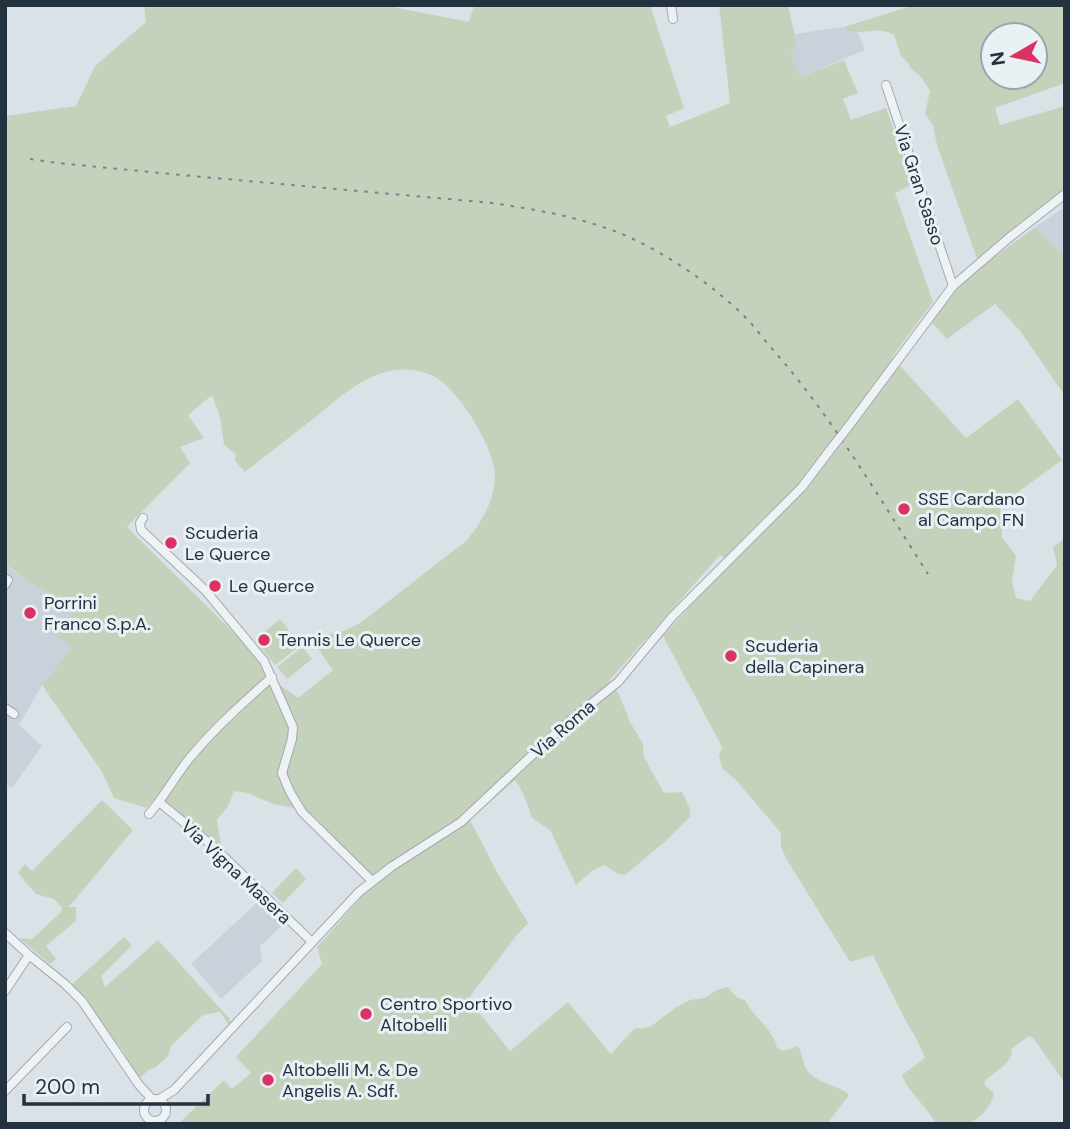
<svg xmlns="http://www.w3.org/2000/svg" width="1070" height="1129" font-family="'DM Sans',sans-serif">
  <rect width="100%" height="100%" fill="#dbe2e7"/>
  <path fill="#c9d1da" d="M844,27L847,31L858,33L865,50L801,77L791,55L797,45L795,34Z
    M1065,207V257L1035,227Z
    M5,565L30,583L77,608L73,647L42,685L19,725L42,746L12,788L5,784Z
    M262,898L286,922L260,946L262,961L221,999L191,964Z"/>
  <path fill="#c5d2bb" fill-rule="evenodd" d="M144,5H383L469,22L474,5H650L684,108L666,116L670,127L730,103L719,5H788L797,45L791,55L801,77L844,60L858,93L843,99L851,120L886,108L913,184L895,193L933,302L892,357L966,438L1018,399L1062,460L1000,505L1002,537L1016,556L1012,581L1016,598L1030,601L1057,565L1053,547L1065,538V1083L1034,1039L1029,1036L1011,1049L1012,1053C1007,1068 994,1071 984,1082L986,1086L994,1093C991,1107 979,1122 964,1124C955,1125 945,1124 936,1124C927,1106 909,1094 902,1075L925,1058L917,1040L907,1023L873,955L850,962L787,860L781,847V833L737,781L722,768L719,755L722,747L663,636L730,563L720,555L609,681L619,694L630,722L643,744L644,757L664,793L682,792L690,809V817L667,840L625,875L618,874L604,865L593,870L576,885L550,830L532,818C527,804 524,792 515,780L470,820L497,872L528,923L516,936L468,999L510,1051L568,1002L611,1054L634,1029L650,1027L675,1008L690,1000L704,998L717,990L728,987C733,994 736,998 745,1000C754,1018 773,1029 777,1048L784,1051L798,1046C802,1053 802,1060 806,1068C811,1080 833,1085 844,1091L849,1095L827,1124L179,1123L224,1080L232,1089L251,1073L236,1057L322,964L317,947L375,882L313,816L295,808L273,804L248,793L234,791L228,806L217,820L221,846L163,803L194,757L237,712L266,685H280L298,698L333,670L309,636C333,634 342,634 363,621L466,541C481,524 494,501 495,478C496,449 460,393 437,378C425,371 408,368 395,370C362,375 338,399 313,419C290,437 268,454 245,472L235,461L236,454L224,445L220,417L212,395L188,415L204,438L180,447L190,463L127,527L246,645L268,675C239,699 214,724 189,752C174,770 164,791 146,808L114,798L102,772L42,685L72,648L58,637L77,608L30,583L5,564V116L76,106L95,66L146,22Z
    M908,5H1065V83L995,108L1000,125L1065,106V188L977,259L937,145L933,126L925,113L930,91L921,77L911,69L908,63L901,56L894,35C875,25 866,35 847,31L844,27L908,7ZM993,35H1035V77H993Z
    M1035,227L1065,257V396L1021,332L995,304L947,339L930,321L957,288L974,272Z
    M280,619L301,645L275,665L255,640Z
    M302,647L312,659L287,679L277,667Z
    M102,800L133,830L74,901L68,907H76V921L46,946L56,959L50,964L19,938L32,939L61,912L62,908L54,899L36,894L18,873L25,864L32,871Z
    M296,868L306,879L283,903L272,893Z
    M124,937L132,945L101,976L105,987L158,940L229,1018L231,1023L229,1025L220,1012L203,1015L171,1046L168,1056L155,1068L149,1069L140,1078L132,1067L121,1048L71,985Z"/>
  <g fill="none" stroke-linecap="round" stroke-linejoin="round">
    <defs>
      <path id="minor" d="M671,5L673,19
        M886,85L953,286
        M845,431L953,286L1010,237L1065,194
        M143,518L140,523L141,530L205,590L264,661L293,727L292,739L282,773L290,792L302,812L372,881
        M5,578L8,580L5,585
        M5,708L14,714
        M159,802L214,847L312,942
        M149,814C166,795 177,772 194,753C218,725 245,701 272,677
        M5,933L29,955L65,984L82,1001L139,1085L153,1100
        M5,991L29,955
        M5,1091L67,1027
        M144 1110a11 11 0 1 1 22 0a11 11 0 1 1-22 0Z
        M158,1100L174,1090L359,892L391,867L461,822L561,728L618,682L672,617L802,487L830,450"/>
    </defs>
    <use href="#minor" stroke="#a0aab1" stroke-width="10"/>
    <use href="#minor" stroke="#eef2f5" stroke-width="8"/>
    <path stroke="#738492" stroke-width="2" stroke-dasharray="3.5 7" stroke-linecap="butt" d="M30,159L58,163L181,175L492,203C539,210 587,218 631,238C671,257 708,282 740,312C753,324 763,339 775,352C834,420 880,499 928,574"/>
    <defs>
      <path id="minor-bridge" d="M830,450L845,431"/>
    </defs>
    <use href="#minor-bridge" stroke="#a0aab1" stroke-width="10" stroke-linecap="butt"/>
    <use href="#minor-bridge" stroke="#eef2f5" stroke-width="8"/>
  </g>
  <g fill="#db3266" stroke="#eaf1f5" stroke-width="2.5">
    <circle cx="904" cy="509" r="7"/>
    <circle cx="171" cy="543" r="7"/>
    <circle cx="215" cy="586" r="7"/>
    <circle cx="30" cy="613" r="7"/>
    <circle cx="264" cy="640" r="7"/>
    <circle cx="731" cy="656" r="7"/>
    <circle cx="366" cy="1014" r="7"/>
    <circle cx="268" cy="1080" r="7"/>
  </g>
  <g text-anchor="middle" stroke-width="6" stroke-linejoin="round" paint-order="stroke">
    <g font-size="18" fill="#24323f" stroke="#eaf1f5">
      <text transform="translate(919 185) rotate(72)" y="6">Via Gran Sasso</text>
      <text transform="translate(563 729) rotate(-41)" y="6">Via Roma</text>
      <text transform="translate(236 872) rotate(43)" y="6">Via Vigna Masera</text>
    </g>
    <g font-size="18" fill="#24323f" stroke="#eaf1f5" text-anchor="start">
      <text x="918" y="505">SSE Cardano<tspan x="918" dy="21">al Campo FN</tspan></text>
      <text x="185" y="539">Scuderia<tspan x="185" dy="21">Le Querce</tspan></text>
      <text x="229" y="592">Le Querce</text>
      <text x="44" y="609">Porrini<tspan x="44" dy="21">Franco S.p.A.</tspan></text>
      <text x="278" y="646">Tennis Le Querce</text>
      <text x="745" y="652">Scuderia<tspan x="745" dy="21">della Capinera</tspan></text>
      <text x="380" y="1010">Centro Sportivo<tspan x="380" dy="21">Altobelli</tspan></text>
      <text x="282" y="1076">Altobelli M. &amp; De<tspan x="282" dy="21">Angelis A. Sdf.</tspan></text>
    </g>
  </g>
  <rect width="1070" height="1129" fill="none" stroke="#24323f" stroke-width="14"/>
  <g transform="translate(1014 56) rotate(261)"><circle r="33" fill="#eaf1f5" stroke="#9ba5ac" stroke-width="2"/>
  <path d="M0-5L12 26L0 18L-12 26Z" fill="#db3266"/>
  <text y="-10" font-size="19" font-weight="bold" text-anchor="middle" fill="#24323f">N</text>
  </g>
  <path d="M24 1094v10h184v-10" fill="none" stroke="#24323f" stroke-width="3.5"/>
  <text x="35" y="1094" font-size="21" fill="#24323f" stroke="#eaf1f5" stroke-width="5" paint-order="stroke">200 m</text>
</svg>
